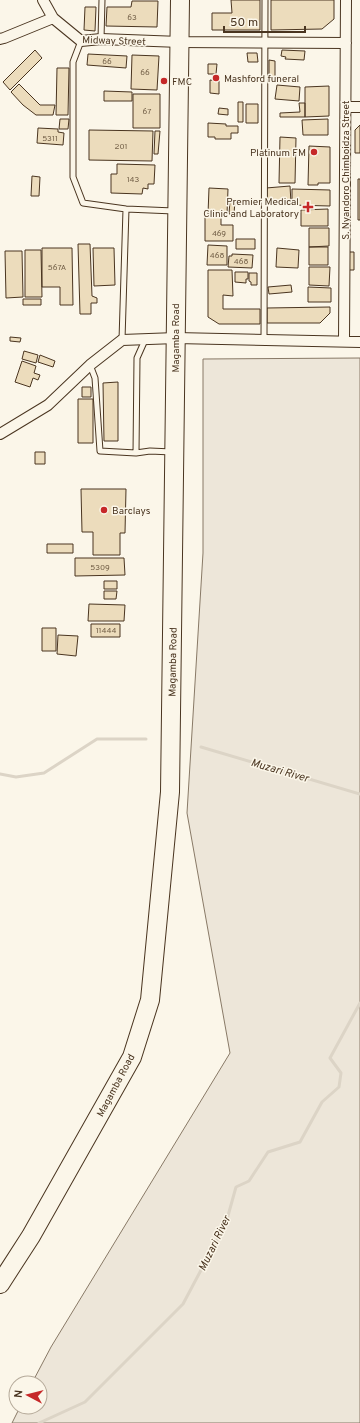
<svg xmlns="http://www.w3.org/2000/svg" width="360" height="1423" font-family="Overpass,sans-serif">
  <rect width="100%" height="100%" fill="#fbf6e9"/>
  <path fill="#ede6d9" stroke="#887966" d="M360,358V1423H12L20,1407H40V1383H32L51,1347L230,1053L187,813L203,553V359Z"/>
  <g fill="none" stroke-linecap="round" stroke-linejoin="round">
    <path stroke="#dcd4c6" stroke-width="3" d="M201,747L360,794
      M0,774L16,777L44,773L97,739H146
      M39,1423L85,1402L183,1304L226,1223L236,1187L249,1181L268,1152L300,1142L322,1102L339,1087L341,1073L330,1058L360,1003"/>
  </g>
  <path fill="#ecdcbc" stroke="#4a3520" d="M231,0H260V30H212V13H232Z
    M271,0H334V19L322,29L271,30Z
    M132,1H158L157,27L106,26L107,7H131Z
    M85,7H96L95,31L84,30Z
    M35,50L42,58L10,90L3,82Z
    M282,50L305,51L304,60L285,59L286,57L281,56Z
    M247,53H257L258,62H248Z
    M88,54L127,56L126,68L87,65Z
    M132,55L159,56L157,90L131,89Z
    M269,60L275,61V80H269Z
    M208,64H217L216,74H208Z
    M57,68H69L68,115H56Z
    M210,80L219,81V94L210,93Z
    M19,84L40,105H55L53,115H36L23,105L11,92Z
    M277,85L300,87L299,101L275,99Z
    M329,86V116L305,117V87Z
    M104,91L132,92V101H104Z
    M133,94H160V128H133Z
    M238,102H243V122H238Z
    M299,103H305V117H280V113L300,112Z
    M246,104H258V123H246Z
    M219,108L228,109V115L218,114Z
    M60,119H69L68,129H59Z
    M328,119V135H303L302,120Z
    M208,123L226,124V126H238V133H231V139H215V137H208Z
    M360,125V153H355V130Z
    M38,128L58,129V132L64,133L63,145L37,143Z
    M89,130L153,131L152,161L89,160Z
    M155,131H160L158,154H154Z
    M280,137L296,138L295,183H279Z
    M309,146L330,147V183H318V185H308Z
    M117,164L155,165L154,184H148V189L143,188L142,194L111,193V174H117Z
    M32,176L40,177L39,196H31Z
    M358,179H360V220H358Z
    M290,186L291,203L267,205L266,188Z
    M209,188L228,189L227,214H208Z
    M292,189L330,190V206L292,205Z
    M230,201H235L234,214H229Z
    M328,209V226H301V210Z
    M205,216H221V225H233V241H205Z
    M309,228H329V246L309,247Z
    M236,239H255V249H236Z
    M78,244H90L92,296L97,298V303H91V314H80Z
    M208,245L227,246V265H207Z
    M309,247H328V265H309Z
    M42,248H72L73,305H60V287H42Z
    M93,248H114L115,285L94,286Z
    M277,248L299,250L298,268L276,267Z
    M25,250H41L42,297H25Z
    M5,251H22L23,297L6,298Z
    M347,252H354V270H347Z
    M232,254L253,255L252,268L228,267L229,256H232Z
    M309,267H330L329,286L309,285Z
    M208,270H232L233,296L223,295V309H260V324H219L208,317Z
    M235,272H248V279H246V283L235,282Z
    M249,273H257V285H251V282L249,281Z
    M291,285L292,292L269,294L268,287Z
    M308,287L331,288V302H308Z
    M23,299H41V305H23Z
    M330,307V313L320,323H267V308Z
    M10,337L21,338L20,342L10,341Z
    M24,351L38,355L36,363L22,359Z
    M40,355L55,361L53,367L38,362Z
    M22,361L36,366L34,373L40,375L38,380L33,378L30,387L15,382Z
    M118,382V441H104L103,383Z
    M82,387H91V397H82Z
    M78,399H93V443H78Z
    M35,452H45V464H35Z
    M81,489H126L125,533H120V555H93V532H82Z
    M47,544H73V553H47Z
    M75,558H124L125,575L75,576Z
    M104,581H117V589H104Z
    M104,591H117L116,599H104Z
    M89,604L125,605L124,621H88Z
    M91,624H120V637H91Z
    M42,628H56V651H42Z
    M58,635L78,636L76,656L57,654Z"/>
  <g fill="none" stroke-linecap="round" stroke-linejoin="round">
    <defs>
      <path id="lane" d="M101,39L102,0
        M81,41L73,62V177L83,203L126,209L174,211
        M122,340L126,209
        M145,340L137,358L136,453L150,451L172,452
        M264,340L265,0
        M90,365L95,378L100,451L136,453"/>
      <path id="street" d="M43,0L53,18L81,41L101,39L180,42L346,43
        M0,39L4,38L53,18
        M346,107H360
        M344,341L346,0
        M0,434L48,405L90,365L122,340L176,338L360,342"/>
      <path id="highway" d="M0,1284L31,1236L132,1057L150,1000L170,792L180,0"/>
    </defs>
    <use href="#lane" stroke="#4a3520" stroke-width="7"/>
    <use href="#street" stroke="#4a3520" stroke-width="12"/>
    <use href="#highway" stroke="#4a3520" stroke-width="20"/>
    <use href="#lane" stroke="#fbf6e9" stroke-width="5"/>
    <use href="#street" stroke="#fbf6e9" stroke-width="10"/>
    <use href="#highway" stroke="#fbf6e9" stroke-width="18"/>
  </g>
  <g fill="#c62828" stroke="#fbf6e9" stroke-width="1.5">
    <circle cx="216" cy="78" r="4"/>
    <circle cx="164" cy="81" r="4"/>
    <circle cx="314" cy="152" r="4"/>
    <path d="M306 201h4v4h4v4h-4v4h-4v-4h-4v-4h4z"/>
    <circle cx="104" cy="510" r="4"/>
  </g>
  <g text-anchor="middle" stroke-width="3" stroke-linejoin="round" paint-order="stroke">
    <g font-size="8" fill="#725f47">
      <text x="132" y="20">63</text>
      <text x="107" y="64">66</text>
      <text x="145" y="75">66</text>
      <text x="147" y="114">67</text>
      <text x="50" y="141">5311</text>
      <text x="121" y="149">201</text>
      <text x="133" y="182">143</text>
      <text x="219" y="236">469</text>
      <text x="217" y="258">468</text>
      <text x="241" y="264">468</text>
      <text x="57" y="270">567A</text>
      <text x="100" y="570">5309</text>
      <text x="106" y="633">11444</text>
    </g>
    <g font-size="10" fill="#4a3520" stroke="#fbf6e9">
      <text transform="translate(114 40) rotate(2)" y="4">Midway Street</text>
      <text transform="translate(345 170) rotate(-90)" y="4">S. Nyandoro Chimboidza Street</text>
      <text transform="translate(175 338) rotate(-90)" y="4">Magamba Road</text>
      <text transform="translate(172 662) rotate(-89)" y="4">Magamba Road</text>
      <text transform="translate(115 1085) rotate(-62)" y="4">Magamba Road</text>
    </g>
    <g font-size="10" fill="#4a3520" stroke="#fbf6e9" text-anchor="start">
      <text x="224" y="82">Mashford funeral</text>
      <text x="172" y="85">FMC</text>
      <text x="306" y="156" text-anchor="end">Platinum FM</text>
      <text x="299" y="205" text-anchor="end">Premier Medical<tspan x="299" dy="12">Clinic and Laboratory</tspan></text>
      <text x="112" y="514">Barclays</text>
    </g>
    <g font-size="11" font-style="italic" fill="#4a3520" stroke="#fbf6e9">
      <text transform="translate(280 770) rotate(16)" y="4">Muzari River</text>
      <text transform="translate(214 1243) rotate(-64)" y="4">Muzari River</text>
    </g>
  </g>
  <g transform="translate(28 1395) rotate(277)"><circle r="19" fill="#fbf6e9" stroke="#b4a999"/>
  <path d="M0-3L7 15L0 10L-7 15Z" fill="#c62828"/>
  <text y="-6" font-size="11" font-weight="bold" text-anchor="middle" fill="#4a3520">N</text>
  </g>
  <path d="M224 26v6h81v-6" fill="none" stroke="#4a3520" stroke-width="2"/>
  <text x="230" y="26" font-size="12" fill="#4a3520" stroke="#fbf6e9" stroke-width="3" paint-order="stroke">50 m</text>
</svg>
